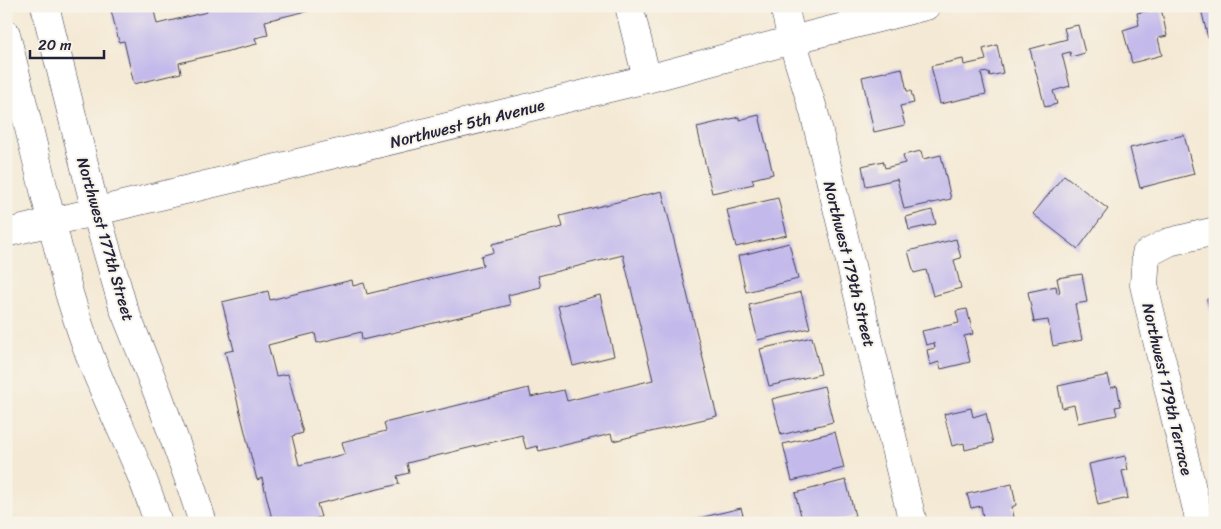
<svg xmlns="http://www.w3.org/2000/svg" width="1221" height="529" font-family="Sriracha,sans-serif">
  <rect width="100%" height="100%" fill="#f7f3e8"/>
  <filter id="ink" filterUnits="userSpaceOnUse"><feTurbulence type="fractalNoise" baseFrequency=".02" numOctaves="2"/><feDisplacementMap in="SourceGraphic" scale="10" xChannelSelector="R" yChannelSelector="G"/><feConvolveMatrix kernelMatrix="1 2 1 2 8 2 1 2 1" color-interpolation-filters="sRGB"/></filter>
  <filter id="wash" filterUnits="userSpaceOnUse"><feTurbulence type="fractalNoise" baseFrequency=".0096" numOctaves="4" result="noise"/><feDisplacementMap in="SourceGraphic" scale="20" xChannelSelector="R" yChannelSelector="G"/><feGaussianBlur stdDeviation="1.12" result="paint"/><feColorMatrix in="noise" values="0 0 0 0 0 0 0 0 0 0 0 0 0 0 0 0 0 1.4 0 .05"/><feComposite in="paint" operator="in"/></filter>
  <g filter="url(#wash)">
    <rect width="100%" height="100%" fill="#f4e9d4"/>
    <g id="blocks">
      <path fill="#c3b9eb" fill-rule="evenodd" d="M110,6H153L157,24L207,12L205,6L324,7L265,21L268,35L255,38L257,44L179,63L181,73L134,84L124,41L119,42Z
        M660,6H681V7L661,11Z
        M1213,6H1215V36L1208,38L1201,9Z
        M1161,8L1167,36L1158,38L1162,55L1132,63L1123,30L1139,25L1137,13Z
        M1078,25L1085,53L1071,57L1070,52L1062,54L1070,86L1053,91L1057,104L1045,107L1030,49L1067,39L1064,28Z
        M997,45L1003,73L990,76L989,72L981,73L986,94L940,104L931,66L963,59L964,65L986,60L983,49Z
        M902,68L907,91H911L914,103L900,106L905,125L874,132L862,77Z
        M759,115L773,174L752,179L754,184L712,193L697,127L739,117V120Z
        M1184,135L1194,174L1140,188L1130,148Z
        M921,151L923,159L941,155L951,199L904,209L897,179L866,186L862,166L883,161L885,168L905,163L903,155Z
        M1064,175L1108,209L1078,249L1033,214Z
        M662,191L717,416L613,441L611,434L539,451L537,446L526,449L522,435L407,463L409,473L397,476L399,484L317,504L321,517L299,523H273L262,478L257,480L225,352L234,350L222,302L268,291L270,300L352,280L353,286L364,283L367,294L483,266L481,256L494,252L492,244L563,227L560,216ZM623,255L653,380L567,401L564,390L531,397L529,388L384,423L386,431L342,442L345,454L299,465L292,436L303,433L288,374L276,376L268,345L315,333L317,343L361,332L362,340L510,305L508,295L541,287L538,276Z
        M778,198L787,235L736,247L727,210Z
        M932,210L936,224L909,230L906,217Z
        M956,239L961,258L954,260L961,288L933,296L926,270L914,273L908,251Z
        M789,243L798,279L746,292L738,256Z
        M1082,274L1087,302L1075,304L1082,340L1053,346L1048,320L1034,322L1028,292L1056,286L1057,293H1060L1057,278Z
        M801,292L810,328L758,340L749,305Z
        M600,295L614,356L573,366L558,306Z
        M1215,297V325H1214L1207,299Z
        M967,309L973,334L964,336L970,362L941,369L939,362L930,365L927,350L935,348L934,343L926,345L922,331L959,323L956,311Z
        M812,337L821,374L769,386L760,349Z
        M1108,375L1111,388L1117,386L1121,406L1115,407L1117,415L1078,423L1074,405L1062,408L1058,386Z
        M824,386L833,422L781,435L772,399Z
        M971,408L973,417L986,413L993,443L965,450L964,443L952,446L944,414Z
        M835,432L844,468L792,481L783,444Z
        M1125,456L1128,470L1122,471L1128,498L1098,505L1089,464Z
        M846,480L855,516L829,523H803L795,493Z
        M1012,484L1016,505L1012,507L1015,523H984L981,506L971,508L967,494Z
        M741,508L745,523H683V522Z"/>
    </g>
  </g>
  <g filter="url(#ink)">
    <use href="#blocks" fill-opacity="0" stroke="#424052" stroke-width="1"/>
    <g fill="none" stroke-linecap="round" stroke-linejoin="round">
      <defs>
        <path id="minor" d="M45,6L96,212L123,307L158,394L188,477L203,523
          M629,6L647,79
          M784,6L792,40L814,112L913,523
          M6,34L69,293C77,319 85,344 95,369C116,421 142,469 158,523
          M6,233L647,79L792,40L926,6
          M1200,523L1144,285L1146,254L1169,242L1215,231"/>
      </defs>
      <use href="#minor" stroke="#424052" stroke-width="29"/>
      <use href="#minor" stroke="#fff" stroke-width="28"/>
    </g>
  </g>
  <g text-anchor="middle" stroke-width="4" stroke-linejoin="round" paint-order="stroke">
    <g font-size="16" fill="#22223b" stroke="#f7f3e8">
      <text transform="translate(467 123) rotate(-14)" y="6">Northwest 5th Avenue</text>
      <text transform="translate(106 239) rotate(74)" y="6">Northwest 177th Street</text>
      <text transform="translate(850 264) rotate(76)" y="6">Northwest 179th Street</text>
      <text transform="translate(1168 389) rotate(77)" y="6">Northwest 179th Terrace</text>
    </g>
  </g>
  <rect width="1221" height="529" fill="none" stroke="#f7f3e8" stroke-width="25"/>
  <path d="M30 50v8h74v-8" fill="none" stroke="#22223b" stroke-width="2.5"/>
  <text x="38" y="50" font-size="15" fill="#22223b" stroke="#f7f3e8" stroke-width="4" paint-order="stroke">20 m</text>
</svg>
